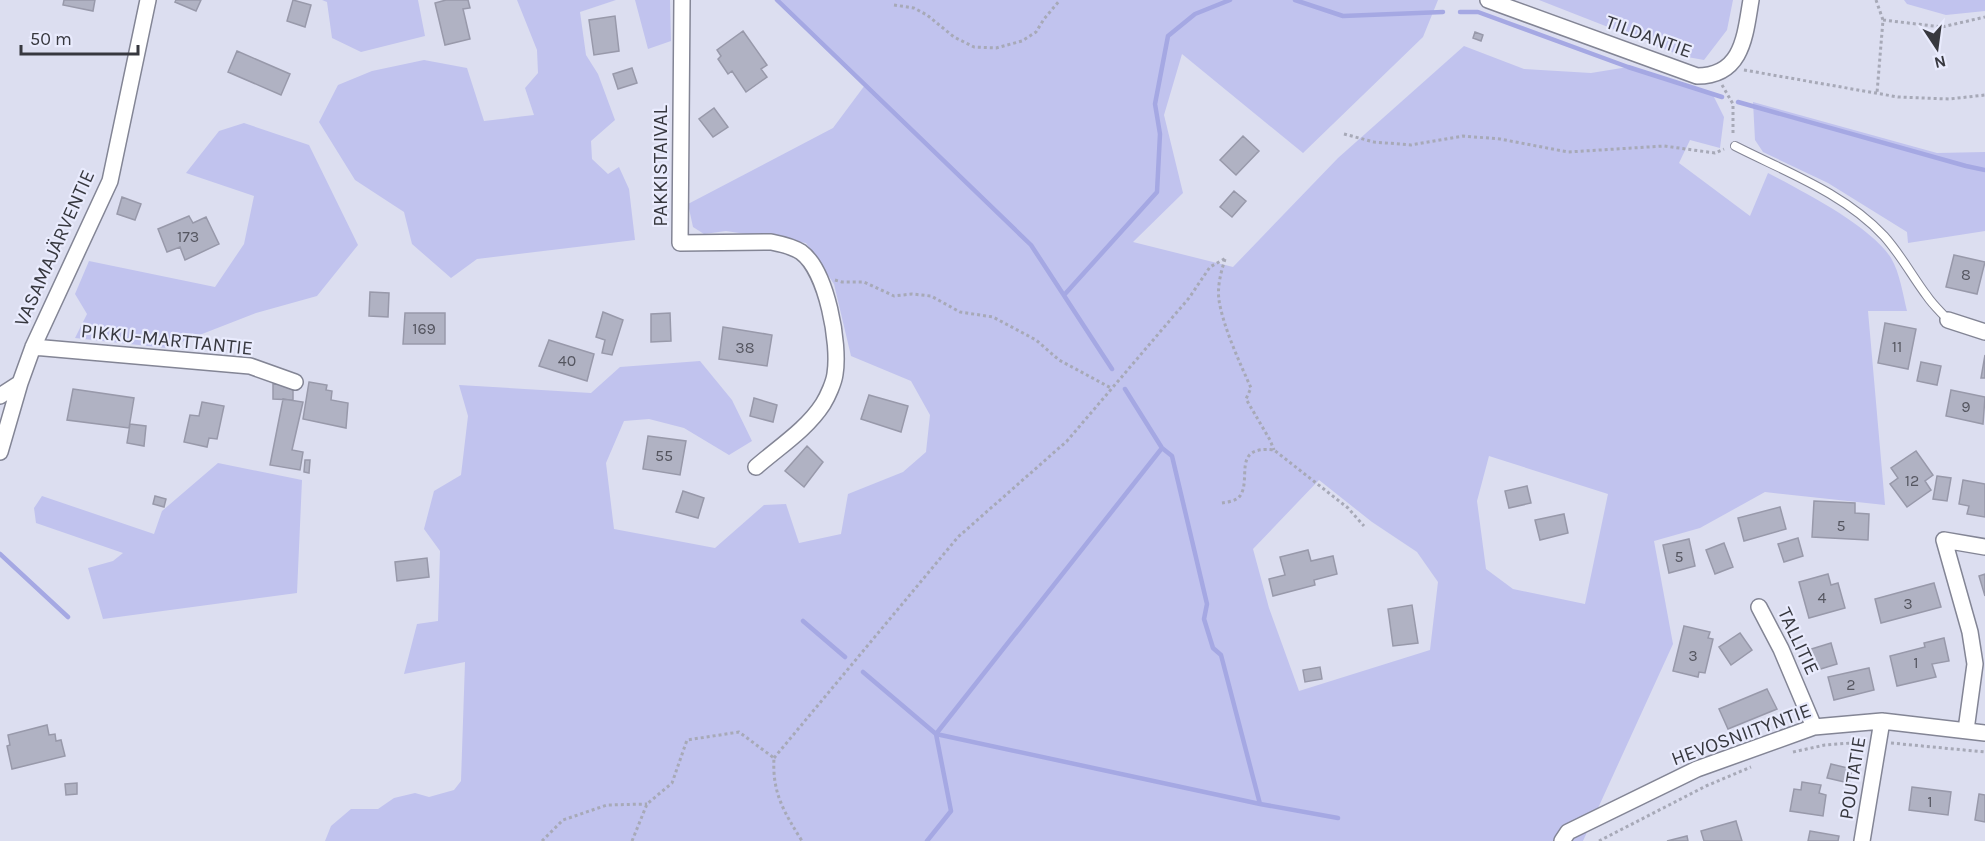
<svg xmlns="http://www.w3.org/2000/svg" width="1985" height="841" font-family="Karla,sans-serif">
  <rect width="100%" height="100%" fill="#dcdef0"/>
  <path fill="#c1c3ee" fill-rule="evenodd" d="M322,0H418L425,36L361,52L332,38L327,2Z
    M517,0H616L580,12L586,55L598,74L615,120L591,141L592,159L608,174L619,167L629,189L635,240L477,259L451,278L412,244L404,212L355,180L319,122L338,85L372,71L424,60L467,68L484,121L534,115L525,88L538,73L537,50Z
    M635,0H670L671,41L648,49Z
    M777,0H1438L1423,37L1303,153L1182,54L1164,115L1183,193L1133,242L1233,267L1338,158L1464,46L1524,69L1591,73L1628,67L1712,93L1724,117L1720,148L1690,140L1679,163L1750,216L1768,173C1802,191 1871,226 1891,258C1900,273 1903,295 1907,311H1868L1885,505L1765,492L1700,528L1654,541L1673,644L1583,841H325L331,826L351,809H378L394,798L415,793L429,797L454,790L461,781L465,662L404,674L417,624L438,621L440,551L424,529L434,491L461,475L468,416L459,385L591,393L620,367L700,361L732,400L752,441L729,455L684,428L649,419L624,421L606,463L614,529L715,548L764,505L786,504L799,543L841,534L848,494L903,472L926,452L930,415L911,381L851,356L834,284L806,243L726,231L704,234L693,227L688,204L833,128L865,85ZM1489,456L1608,494L1585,604L1513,589L1486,569L1477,501ZM1319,480L1372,522L1417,552L1438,582L1430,650L1299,691L1269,608L1253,549Z
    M1539,0H1733L1727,30L1704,60L1682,56Z
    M1904,0H1985V11L1946,15L1907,4Z
    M1753,102L1937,153L1985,152V231L1908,243L1907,232L1828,183L1763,152L1755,140Z
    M244,123L309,145L358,245L317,296L256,313L166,348L75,338L87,314L75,294L89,261L215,287L244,244L254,196L186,173L219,131Z
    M218,463L302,480L297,593L103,619L88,568L113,561L123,553L36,523L34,508L42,496L154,534L162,511Z"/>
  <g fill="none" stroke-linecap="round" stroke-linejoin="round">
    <path stroke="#a5a8e3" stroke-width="4.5" d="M777,0L1031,245L1112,369
      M1295,0L1343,16L1443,12
      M1460,12H1478L1628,67L1722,97
      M1738,102L1966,166L1985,170
      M1065,294L1157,192L1160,134L1155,104L1168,36L1195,14L1230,0
      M1125,389L1162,448L1172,456L1207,604L1204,619L1213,648L1221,655L1260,804
      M0,554L68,617
      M803,621L845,657
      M863,672L936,734L1260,804L1338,818
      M927,841L951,811L936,734L1162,448"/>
  </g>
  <path fill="#b0b2c3" stroke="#9899aa" stroke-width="1.5" d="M64,0H95L93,11L63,5Z
    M176,0H201L196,11L175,2Z
    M293,0L311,5L305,27L287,21Z
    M446,0H468L470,8L463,9L470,39L445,45L435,3Z
    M615,16L619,51L594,55L589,20Z
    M743,31L767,65L761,69L767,77L746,92L732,71L728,74L718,59L721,56L717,50Z
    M1475,32L1483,35L1481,41L1473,38Z
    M237,51L290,74L281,95L228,72Z
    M632,68L637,83L618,89L613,74Z
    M714,108L728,127L713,137L699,119Z
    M1243,136L1259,151L1236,175L1220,160Z
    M1234,191L1246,201L1232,217L1220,207Z
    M122,197L141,204L135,220L117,214Z
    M189,216L193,223L206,217L219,244L185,260L180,247L167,252L158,229Z
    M1954,255L1985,262L1977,294L1946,287Z
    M370,292L389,293L388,317L369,316Z
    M603,312L623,320L612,355L602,353L605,340L596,337Z
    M405,313H445V344H403Z
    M670,313L671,341L651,342V314Z
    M1885,323L1916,329L1908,369L1878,363Z
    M723,327L772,335L767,366L719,359Z
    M549,340L594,354L587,381L539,366Z
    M1985,355V378H1981Z
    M1921,362L1941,366L1937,385L1917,381Z
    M309,382L327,385L326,390L332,391L331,400L348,403L346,428L303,419Z
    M273,384L293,385V400L273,399Z
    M73,389L134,398L129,428L67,420Z
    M1951,390L1985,397L1983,424L1946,416Z
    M869,395L908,406L901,432L861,419Z
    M754,398L777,405L773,422L750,416Z
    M283,399L303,402L292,450L303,452L300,470L270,465Z
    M202,402L224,406L217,439L209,438L207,447L184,442L190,415L199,416Z
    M130,424L146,426L144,446L127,443Z
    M648,436L686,441L680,475L643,469Z
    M807,446L823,462L804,487L785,471Z
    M1916,451L1933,475L1925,481L1931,490L1907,507L1890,484L1898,478L1891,468Z
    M305,460H310L309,473L304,472Z
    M1937,476L1951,478L1947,501L1933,499Z
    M1963,480L1985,484V517L1967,514L1969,506L1959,504Z
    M1527,486L1531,503L1509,508L1505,491Z
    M683,491L704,498L698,518L676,512Z
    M155,496L166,499L164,507L153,504Z
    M1814,501L1855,503V513L1869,514L1868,540L1812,537Z
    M1780,507L1786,529L1744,541L1738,518Z
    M1564,514L1568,533L1540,540L1535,520Z
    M1798,538L1803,556L1784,562L1778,544Z
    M1689,539L1695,566L1669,573L1663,545Z
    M1724,543L1733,567L1715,574L1706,550Z
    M1308,550L1311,561L1333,556L1337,574L1314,580L1315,585L1273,596L1269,579L1285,575L1280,557Z
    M427,558L429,577L397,581L395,562Z
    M1828,574L1831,585L1838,583L1845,608L1809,618L1799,582Z
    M1985,574V596L1979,576Z
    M1934,583L1941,607L1881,623L1875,599Z
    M1412,605L1418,643L1393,646L1388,609Z
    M1684,626L1710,632L1708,638L1713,639L1705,673L1699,672L1698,677L1673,671Z
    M1740,633L1752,650L1731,665L1719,647Z
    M1944,638L1949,661L1932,664L1936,677L1897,686L1890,656L1925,647L1924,643Z
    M1831,643L1837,664L1814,671L1808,650Z
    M1320,667L1322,679L1305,682L1303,670Z
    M1869,668L1874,690L1834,700L1828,677Z
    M1767,689L1777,709L1728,729L1719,709Z
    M47,725L49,735L55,734L56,741L61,740L65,756L12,769L7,746L10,745L8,735Z
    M1831,764L1852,769L1849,783L1827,778Z
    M1802,782L1821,785L1819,793L1826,795L1823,816L1790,811L1794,789L1801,790Z
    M77,783V794L66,795L65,784Z
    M1912,787L1951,792L1948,815L1909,810Z
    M1979,794L1985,795V822L1975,820Z
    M1736,821L1742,841H1704L1701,831Z
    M1810,831L1839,836L1838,841H1808Z
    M1687,836L1688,841H1667Z"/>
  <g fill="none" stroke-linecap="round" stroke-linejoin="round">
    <defs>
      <path id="service" d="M1735,146C1786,172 1844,193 1884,236C1901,255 1912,276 1927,296C1933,305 1941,312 1948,320"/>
      <path id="minor" d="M682,0L680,243L771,242C781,244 792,246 801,252C827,271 840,344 835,374C834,382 828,396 823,404C807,429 779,447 756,467
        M1488,0L1697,76C1743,76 1745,35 1751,0
        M1948,320L1985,332
        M33,347L250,366L295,382
        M0,396L20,383
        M0,452L20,383L33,347L110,181L148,0
        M1759,607L1781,649L1814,727
        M1966,730L1975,664L1970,632L1944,540L1985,547
        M1562,841L1568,832L1697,769L1814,727L1882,721L1985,733
        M1862,841L1882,721"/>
    </defs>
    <use href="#service" stroke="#838595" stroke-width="10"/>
    <use href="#minor" stroke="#838595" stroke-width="18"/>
    <path stroke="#a7a9b7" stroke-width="3" stroke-dasharray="3 3" stroke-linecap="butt" d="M1876,0L1883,20L1877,93
      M894,5L914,8L927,15L954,37L974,47L996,48L1022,41L1036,32L1044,19L1060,0
      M1883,20L1942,27L1985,17
      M1744,70L1898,97L1949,99L1985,95
      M1722,85L1733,104V136
      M1344,134L1374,142L1411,145L1463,136L1500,139L1568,152L1664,146L1715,153L1724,149
      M1225,259C1221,272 1217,287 1219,300C1223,327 1240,363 1251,388L1246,399L1270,440L1274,450
      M835,280L842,282H864L894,296L912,294L931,296L960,312L993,317L1036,340L1059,360L1111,388
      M1222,503C1228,502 1236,501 1240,496C1252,479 1231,445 1274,450L1348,508L1364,526
      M1891,743L1985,752
      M1793,752L1825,745L1864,742
      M774,758L958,537L1067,441L1189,298L1210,267L1226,258
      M542,841L563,820L607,805L647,804
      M632,841L647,804L672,783L687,740L739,732L774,758C772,793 784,812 802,841
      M1599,841L1706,786L1751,767"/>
    <use href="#service" stroke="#fff" stroke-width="8"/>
    <use href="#minor" stroke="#fff" stroke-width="15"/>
  </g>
  <g text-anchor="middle" stroke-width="4.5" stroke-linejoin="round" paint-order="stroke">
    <g font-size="16" fill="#555660">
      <text x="188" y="242">173</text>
      <text x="1966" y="280">8</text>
      <text x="424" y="334">169</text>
      <text x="1897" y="352">11</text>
      <text x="745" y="353">38</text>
      <text x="567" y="366">40</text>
      <text x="1966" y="412">9</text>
      <text x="664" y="461">55</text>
      <text x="1912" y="486">12</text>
      <text x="1841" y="531">5</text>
      <text x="1679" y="562">5</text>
      <text x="1822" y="603">4</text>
      <text x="1908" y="609">3</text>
      <text x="1693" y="661">3</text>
      <text x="1916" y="668">1</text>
      <text x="1851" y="690">2</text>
      <text x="1930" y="807">1</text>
    </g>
    <g font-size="20" fill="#37383f" stroke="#e9ebfd">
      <text transform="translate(1649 36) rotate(20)" y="7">TILDANTIE</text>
      <text transform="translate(660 166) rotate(-90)" y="7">PAKKISTAIVAL</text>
      <text transform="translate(54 248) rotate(-66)" y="7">VASAMAJÄRVENTIE</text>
      <text transform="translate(167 339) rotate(6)" y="7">PIKKU-MARTTANTIE</text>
      <text transform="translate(1799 641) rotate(65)" y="7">TALLITIE</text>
      <text transform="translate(1741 734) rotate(-20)" y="7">HEVOSNIITYNTIE</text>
      <text transform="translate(1852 778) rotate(-81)" y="7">POUTATIE</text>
    </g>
  </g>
  <g transform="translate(1937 48) rotate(167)" stroke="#e9ebfd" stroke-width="4.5" paint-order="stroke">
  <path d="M0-4.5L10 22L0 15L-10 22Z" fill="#37383f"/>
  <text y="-9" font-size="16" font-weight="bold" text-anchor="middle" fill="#37383f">N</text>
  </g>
  <path d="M21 45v9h117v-9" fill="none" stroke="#37383f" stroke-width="3"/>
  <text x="30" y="45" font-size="18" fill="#37383f" stroke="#e9ebfd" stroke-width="4.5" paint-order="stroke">50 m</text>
</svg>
